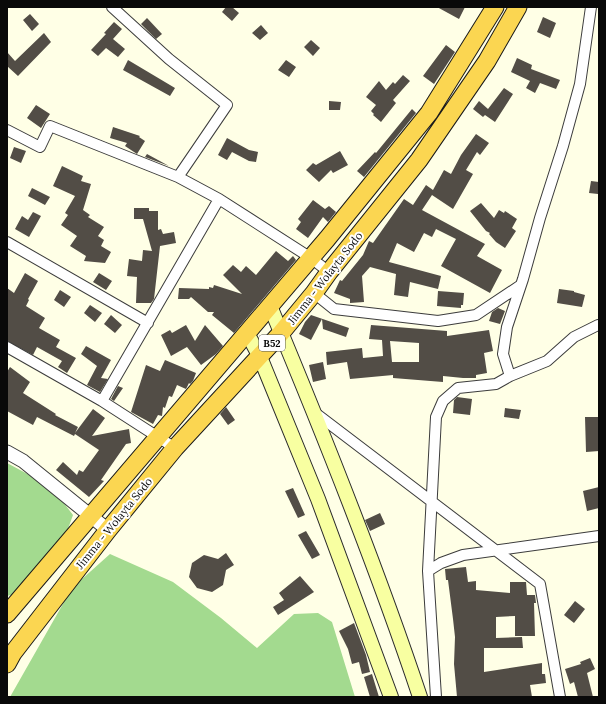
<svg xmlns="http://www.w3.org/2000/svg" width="606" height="704" font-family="Lora,serif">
  <rect width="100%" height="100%" fill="#ffffe6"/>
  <path fill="#a3da8f" d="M7,463L35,478L60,498L73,515L65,537L15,594L7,596Z
    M110,554L173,582L221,618L257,648L294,614L318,613L332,622L355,697H10L72,588Z"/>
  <path fill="#524d46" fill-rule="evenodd" d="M226,7H232L239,13L232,21L222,12Z
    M437,7H465L459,19Z
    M30,14L39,24L32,31L23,20Z
    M543,17L556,23L550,38L537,32Z
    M147,18L162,34L156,39L141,24Z
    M114,22L122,29L113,39L125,49L118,57L106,48L98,56L91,50L106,34L104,33Z
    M261,25L268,33L260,40L252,33Z
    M44,33L51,42L18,76L7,66V52L15,61Z
    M311,40L320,48L313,56L304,47Z
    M446,45L455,52L434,84L423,76Z
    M517,58L532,65L531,69L560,80L556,89L540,83L535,93L526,88L530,81L511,72Z
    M128,60L175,88L170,96L123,70Z
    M286,60L296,67L289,77L278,70Z
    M403,75L410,81L393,100L396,103L381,122L373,115L374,114L371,111L376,105L366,97L379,81L386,90L393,82L395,84Z
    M504,88L513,94L495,122L485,115L483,117L473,109L479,101L488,109Z
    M329,101L341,102L340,110H329Z
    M36,105L50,114L41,128L27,118Z
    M412,109L416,113L364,177L357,171L375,152L376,153Z
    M113,127L140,136L139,137L145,141L137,154L125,146L127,143L110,138Z
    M476,134L489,143L480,155L477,152L466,170L473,174L453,209L432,195L422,210L485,244L477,256L502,270L490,293L441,266L456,239L436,229L432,237L424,233L414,252L397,243L389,262L441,276L438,289L410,282L408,297L394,295L396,274L370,267L362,276L364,302L350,303V299L334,293L340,280L342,281L363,255L369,241L373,243L404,199L413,205L426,185L433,190L444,170L451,174L461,155Z
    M227,138L249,150L258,152L256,162L249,161L232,152L227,160L218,155Z
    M14,147L26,151L21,163L10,158Z
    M340,151L348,165L333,173L331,170L319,182L306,170L313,163L316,165Z
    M147,154L169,166L145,157Z
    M62,166L83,176L81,181L91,184L83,210L90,215L88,217L104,227L98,236L104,240L101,246L111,252L105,263L84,261L86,256L70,246L77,236L61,225L68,215L65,213L75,196L53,186Z
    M591,181L599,182L598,194L589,193Z
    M32,188L50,197L45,205L28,196Z
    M313,200L325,209L329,206L336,212L328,222L323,217L308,238L296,229L301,222L298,219Z
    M481,203L494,218L499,210L504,213L505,211L517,219L512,228L516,231L505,248L496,242L489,234L490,233L486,231L470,211Z
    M134,208H149V211H158V230L161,229L163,234L174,232L176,243L160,246L154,299L151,303H136L137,277L127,276L129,259L142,261L143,250L152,251L143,219H134Z
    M33,212L41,216L29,237L15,229L22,216L28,220Z
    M276,251L288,261L293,256L296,260L234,333L212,315L214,312H208L191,297L189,299H178L179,288L209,289V287L213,288L214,285L242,294L223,275L233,265L241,272L246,266L256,275Z
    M25,273L38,281L28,299L29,300L26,306L45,318L39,328L60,340L56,347L76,358L67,373L58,367L62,361L37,347L33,355L7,341V288L14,293Z
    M99,273L112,281L106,290L93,282Z
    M559,289L574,291V292L585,295L582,307L557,303Z
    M60,290L71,297L64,307L54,300Z
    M438,291L464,293L463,305H461V308L437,306Z
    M90,305L102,313L95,322L84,313Z
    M498,308L505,311L500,324L489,321L492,312Z
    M111,315L122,325L115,333L104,324Z
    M311,315L349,328L346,337L323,329L322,319L311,340L299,334L305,322Z
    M186,325L195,341L205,325L223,346L216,354L201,365L187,347L171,356L161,335L170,330L172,333Z
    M371,325L447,331V336L489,330L493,351L484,353L487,373L476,375V378H463L443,376V382L393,378V375L350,379L347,362L327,365L326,352L362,348L363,358L383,356L382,340L369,339ZM390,341L419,343V362H392Z
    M86,346L111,360L101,378L108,379L100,392L87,385L97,366L81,354Z
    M165,360L196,373L193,381L190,384L189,383L186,389L177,385L172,397L169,396L165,408L163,407L162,416L158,415L153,424L131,412L146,365L160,371Z
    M323,362L326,379L313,382L309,365Z
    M10,367L30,382L23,393L56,414L55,415L78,427L75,433L93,409L105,418L92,436L129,429L131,443L126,444L101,480L104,481L89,497L56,470L63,462L77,475L79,470L83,472L99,450L75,434L74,436L37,417L33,425L7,411V372Z
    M118,386L123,388L114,401L111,399Z
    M457,397L472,399L470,415L453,413L454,400Z
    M226,407L235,420L228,425L220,414Z
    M505,408L521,410L519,419L504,417Z
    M585,417H599V451L586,452Z
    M599,487V508L587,511L583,491Z
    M293,488L305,515L298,518L285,491Z
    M380,513L385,524L370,531L365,520Z
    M306,531L320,555L312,559L298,535Z
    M226,553L234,565L226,570L223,585L212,592L197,588L189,577L192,563L204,555L218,559Z
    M466,567L468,582L476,581V590L510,593V582H526L527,595H535L536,603H534L535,636H515V616L496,617V638L522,637L523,648H484V672L542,663V674H545L546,683L530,685L532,697H457L454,664L455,637L453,619L448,580H446L445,569Z
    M300,576L314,592L278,615L273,607L284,600L279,593Z
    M575,601L585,609L574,623L564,615Z
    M354,623L366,655L370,672L362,674L359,662L352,664L348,649L339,631Z
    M590,658L595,669L587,673L593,697H578L574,682L570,684L565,669L581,664L580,662Z
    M372,674L379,697H370L364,677Z"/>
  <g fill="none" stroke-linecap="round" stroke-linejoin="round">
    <defs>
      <path id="minor" d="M112,7L169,59L227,105L178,177
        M7,130L40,147L50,126L178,177L219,199L311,258L329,272
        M7,242L148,323
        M314,293L334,309L438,321L476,315L521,285
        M7,347L102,401L175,448
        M510,376L503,354L507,327L523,279L540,218L563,146L580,84L591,7
        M102,401L219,199
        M314,412L540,584L560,697
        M428,571L441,563L463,555L599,536
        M436,697L428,571L436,417L443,401L458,388L496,384L510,376L547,361L574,337L598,325"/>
      <path id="tertiary" d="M7,452L23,461L108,530"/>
      <path id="secondary" d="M270,306C324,435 376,565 420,697
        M247,333L260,357L318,499L391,697"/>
      <path id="trunk" d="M7,614L327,239L429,113L495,7
        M7,664L13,653L108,530L175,448L281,333L314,293L329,272L419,160L487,61L518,7"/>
    </defs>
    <use href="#minor" stroke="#3c3c3c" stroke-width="12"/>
    <use href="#tertiary" stroke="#3c3c3c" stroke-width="15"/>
    <use href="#secondary" stroke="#2b2b2b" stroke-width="16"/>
    <use href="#trunk" stroke="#1a1a1a" stroke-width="19"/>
    <use href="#minor" stroke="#fff" stroke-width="10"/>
    <use href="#tertiary" stroke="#fff" stroke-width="13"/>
    <use href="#secondary" stroke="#f8ffa1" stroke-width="14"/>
    <use href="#trunk" stroke="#fbd651" stroke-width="17"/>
  </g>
  <g text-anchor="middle" stroke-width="4" stroke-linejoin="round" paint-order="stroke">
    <rect fill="#fff" stroke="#535353" stroke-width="1" x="259" y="335" width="26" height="16" rx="3"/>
    <g font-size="10" font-weight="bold" fill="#090909">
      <text x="272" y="347">B52</text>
    </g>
    <g font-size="11" fill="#090909" stroke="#fff">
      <text transform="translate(325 278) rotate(-52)" y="4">Jimma - Wolayta Sodo</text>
      <text transform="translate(114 523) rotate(-51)" y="4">Jimma - Wolayta Sodo</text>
    </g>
  </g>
  <rect width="606" height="704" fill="none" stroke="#090909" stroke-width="16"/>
</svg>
